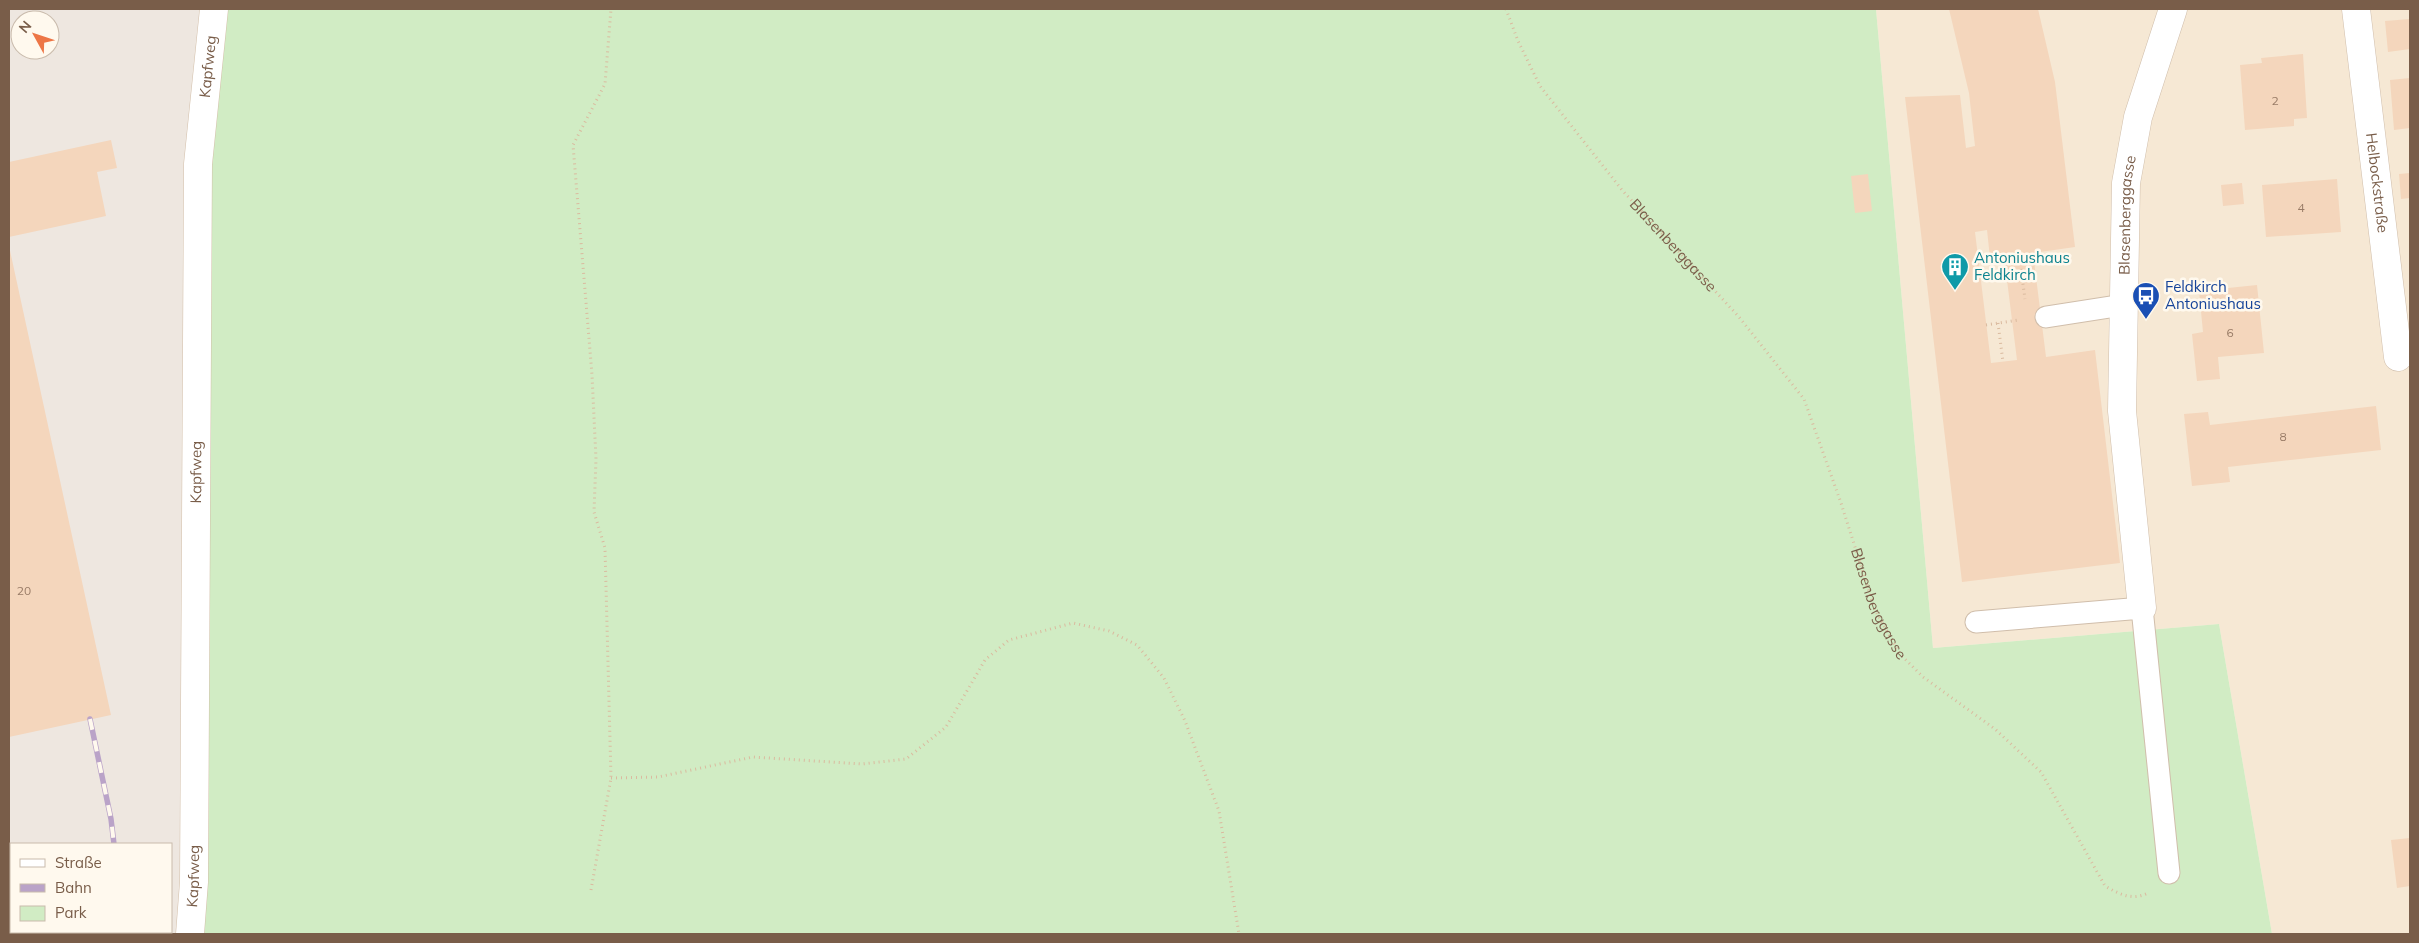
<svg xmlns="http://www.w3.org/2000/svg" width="2419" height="943" font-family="Mulish,sans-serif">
  <rect width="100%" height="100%" fill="#fdf6e6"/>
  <path fill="#f6e8d4" d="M1876,9H2410V934H2272L2219,624L1933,648Z"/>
  <path fill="#eee7e0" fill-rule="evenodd" d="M9,9H214L190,934H9ZM20,20H50V50H20ZM11,844H171V932H11Z"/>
  <path fill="#d1ecc4" d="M214,9H1876L1933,648L2219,624L2272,934H190Z"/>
  <path fill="#f4d6bc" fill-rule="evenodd" d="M1949,9H2038L2055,82L2075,247L2033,253L2046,357L2095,350L2120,563L1962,582L1905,97L1960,95L1966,148L1975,146L1969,93ZM1987,230L1990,258L2004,256L2017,360L1991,363L1975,232Z
    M2410,19V49L2388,52L2385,21Z
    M2303,54L2307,118L2294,119V126L2245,130L2240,65L2262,63L2261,58Z
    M2410,78V128L2394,130L2390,80Z
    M111,140L117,168L97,172L106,216L9,237V162Z
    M2410,173V198L2401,199L2399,174Z
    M1868,174L1872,211L1855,213L1851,176Z
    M2337,179L2341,232L2266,237L2262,185Z
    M2242,183L2244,204L2223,206L2221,185Z
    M9,246L111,715L9,737Z
    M2257,285L2264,353L2218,357L2220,379L2197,381L2192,334L2203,332L2199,291Z
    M2376,406L2381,450L2228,467L2230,482L2192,486L2184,414L2208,412L2210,425Z
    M2410,838V886L2397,888L2391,840Z"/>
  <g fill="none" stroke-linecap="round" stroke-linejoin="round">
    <defs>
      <path id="lane" d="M2046,317L2123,305
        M1976,622L2142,608L2169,873"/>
      <g id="street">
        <path id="s2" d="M2356,9L2398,357"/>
        <path id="s3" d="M2142,608L2122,411L2126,183L2138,117L2173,9"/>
      </g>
      <g id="secondary">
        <path id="s4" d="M190,934L194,882L198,164L214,9"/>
      </g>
    </defs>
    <use href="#lane" stroke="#d0beab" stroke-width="23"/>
    <use href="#street" stroke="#d0beab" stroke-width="29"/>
    <use href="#secondary" stroke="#d3bfa9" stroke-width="29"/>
    <g stroke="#daba9f" stroke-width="3" stroke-dasharray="1 4" stroke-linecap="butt">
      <path id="s1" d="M1506,9L1518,41L1540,86L1622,190L1739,317L1804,399L1841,503L1875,610L1900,654L1923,677L1995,729L2041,772L2105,886C2119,894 2132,901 2148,893"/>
      <path d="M2019,254L2025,299"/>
      <path d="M1998,323L2003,362"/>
      <path d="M1986,325L2019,320"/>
      <path d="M611,778L658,777L753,757L862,764L906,759L946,727L985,660L1009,640L1073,623L1109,631L1137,645L1164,678L1185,721L1219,811L1239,934"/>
      <path d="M591,890L611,778L605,548L594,512L596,459L592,375L573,145L605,84L611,9"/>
    </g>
    <use href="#lane" stroke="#fff" stroke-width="21"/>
    <use href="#street" stroke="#fff" stroke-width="28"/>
    <use href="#secondary" stroke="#fff" stroke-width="28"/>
    <defs>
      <path id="rail" d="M90,719L111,819L114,844
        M123,932V934"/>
    </defs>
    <use href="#rail" stroke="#baa3c8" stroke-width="5.5"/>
    <use href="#rail" stroke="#fff9ee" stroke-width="4" stroke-dasharray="11" stroke-linecap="butt"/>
  </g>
  <defs>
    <symbol id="building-pin" viewBox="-11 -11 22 30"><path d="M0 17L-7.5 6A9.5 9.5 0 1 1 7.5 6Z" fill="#0f9aa8" stroke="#fff9ee"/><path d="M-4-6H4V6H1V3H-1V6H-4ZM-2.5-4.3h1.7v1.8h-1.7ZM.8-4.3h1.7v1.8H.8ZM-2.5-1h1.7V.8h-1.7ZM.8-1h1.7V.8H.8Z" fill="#fff"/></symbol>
    <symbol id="bus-pin" viewBox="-11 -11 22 30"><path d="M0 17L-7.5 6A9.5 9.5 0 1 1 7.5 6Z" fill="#1a4fb4" stroke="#fff9ee"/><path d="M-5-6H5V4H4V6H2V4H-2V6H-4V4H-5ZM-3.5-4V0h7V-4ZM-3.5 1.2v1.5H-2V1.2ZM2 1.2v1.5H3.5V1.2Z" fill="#fff"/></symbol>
  </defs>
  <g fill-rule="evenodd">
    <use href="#building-pin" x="1939" y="251" width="32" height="43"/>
    <use href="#bus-pin" x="2130" y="280" width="32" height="43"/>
  </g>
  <g text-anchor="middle" stroke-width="5" stroke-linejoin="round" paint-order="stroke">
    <g font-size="12" fill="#987b66">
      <text x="2275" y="105">2</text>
      <text x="2301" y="212">4</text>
      <text x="2230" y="337">6</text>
      <text x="2283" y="441">8</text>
      <text x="24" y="595">20</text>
    </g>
    <g font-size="15" fill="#795d49" stroke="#fff9ee">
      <text dy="5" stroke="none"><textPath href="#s4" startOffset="868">Kapfweg</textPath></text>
      <text dy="5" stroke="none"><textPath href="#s2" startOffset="175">Helbockstraße</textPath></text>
      <text dy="5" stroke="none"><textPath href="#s3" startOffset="394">Blasenberggasse</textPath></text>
      <text dy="5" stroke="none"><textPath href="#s1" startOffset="292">Blasenberggasse</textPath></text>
      <text dy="5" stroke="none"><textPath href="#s4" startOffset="462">Kapfweg</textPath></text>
      <text dy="5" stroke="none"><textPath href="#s1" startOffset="712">Blasenberggasse</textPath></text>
      <text dy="5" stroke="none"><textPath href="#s4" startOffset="58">Kapfweg</textPath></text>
    </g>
    <g font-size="15" fill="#0d838f" stroke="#fff9ee" text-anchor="start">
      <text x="1974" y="263">Antoniushaus<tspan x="1974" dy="17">Feldkirch</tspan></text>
    </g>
    <g font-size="15" fill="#164399" stroke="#fff9ee" text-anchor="start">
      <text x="2165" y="292">Feldkirch<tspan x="2165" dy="17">Antoniushaus</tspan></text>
    </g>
  </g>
  <rect width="2419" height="943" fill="none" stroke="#795d49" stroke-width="20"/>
  <rect x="10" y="843" width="162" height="90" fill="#fff9ee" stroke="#c9bbac"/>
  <rect x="20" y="859" width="25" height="8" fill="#ffffff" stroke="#c9bbac"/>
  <text x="55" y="868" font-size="15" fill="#795d49">Straße</text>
  <rect x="20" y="884" width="25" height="8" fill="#baa3c8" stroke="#c9bbac"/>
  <text x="55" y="893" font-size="15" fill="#795d49">Bahn</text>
  <rect x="20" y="906" width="25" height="15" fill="#d1ecc4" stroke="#c9bbac"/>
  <text x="55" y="918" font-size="15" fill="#795d49">Park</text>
  <g transform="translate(35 35) rotate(310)"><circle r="24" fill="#fff9ee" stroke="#c9bbac"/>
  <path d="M0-4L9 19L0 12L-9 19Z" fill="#ed7646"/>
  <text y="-8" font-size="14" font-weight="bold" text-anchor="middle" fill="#795d49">N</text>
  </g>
</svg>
